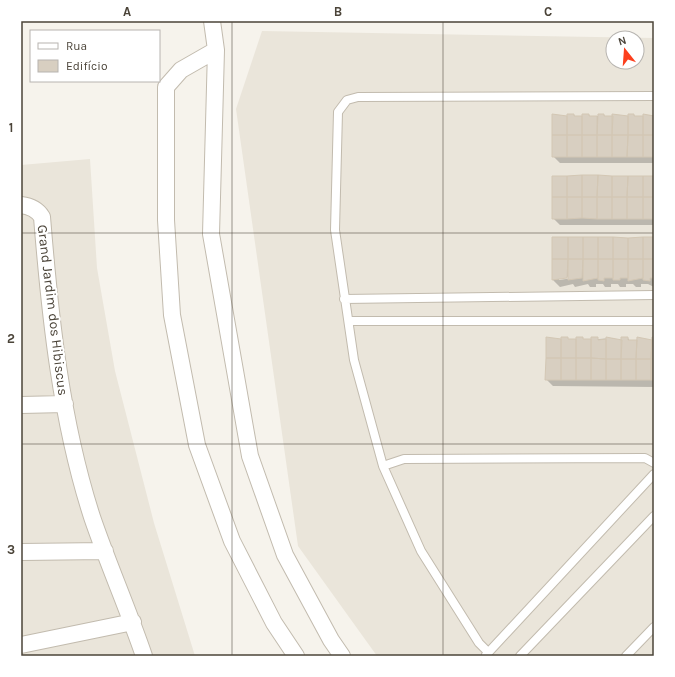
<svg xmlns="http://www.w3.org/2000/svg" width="675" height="677" font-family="Karla,sans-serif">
  <rect width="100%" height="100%" fill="#f6f3ec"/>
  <path fill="#eae5da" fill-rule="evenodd" d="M262,31L654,38V656H377L298,546L236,109ZM613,38H637V62H613Z
    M90,159L97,268L115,371L154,523L195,656H21V165Z"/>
  <path fill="#0003" fill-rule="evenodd" d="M574,115L576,117L589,115L591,117L604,115L606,117L619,115L621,117H629L634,115L636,117L649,115L654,117V163H560L553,156L568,118Z
    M654,177V225H560L553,218Z
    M553,238H654V287L648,284H641V287H636L633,284H626V287H620L618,284H611V287H605L603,284H596V287H590L588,284L575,287L573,284L560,287L553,280ZM572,276L573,278L559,280V278Z
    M567,338L570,340L582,338L585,340L613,338L615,341H623L628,338L630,341H653L654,338V387L553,386L546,379L562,340Z"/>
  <path fill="#d8cfc1" stroke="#d3c7b4" d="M552,114L567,116V135H552Z
    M567,114H574V116H582V135H567Z
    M582,114H589V116H597V135H582Z
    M598,114H604V116H613L612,135H597Z
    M612,114L628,116V135H612Z
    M628,114H634V116H643V135H628Z
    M643,114L654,116V135H643Z
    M552,135H567V157H552Z
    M567,135H582V157H567Z
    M582,135H597V157H582Z
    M597,135H612V157H597Z
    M612,135H628L627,157H612Z
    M628,135H643V157H627Z
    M643,135H654V157H643Z
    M582,175V197H567V176Z
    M582,175H598L597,197H582Z
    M598,175L612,176V197H597Z
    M552,176H567V197H552Z
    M612,176H628L627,197H612Z
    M628,176H643V197H627Z
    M643,176H654V197H643Z
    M552,197H567V219H552Z
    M567,197H582V218L567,219Z
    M582,197H597V219L582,218Z
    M597,197H612V219H597Z
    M612,197H627V219H612Z
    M627,197H643V219H627Z
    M643,197H654V219H643Z
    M552,237H568V259H552Z
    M568,237H583V259H568Z
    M583,237H598V259H583Z
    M598,237H613V259H598Z
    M613,237L628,238V259H613Z
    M643,237V259H628V238Z
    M643,237H654V259H643Z
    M552,259H568L567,278L552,280Z
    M568,259H583L582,278L568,280Z
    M583,259H598V278L583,281Z
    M598,259H613V278H604V281L598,280Z
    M613,259H628V278H620V280H613Z
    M628,259H643V278L628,281Z
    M643,259H654V278H650V281L643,280Z
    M546,337L561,339V358H546Z
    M561,337H568V339H576V358H561Z
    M576,337H583V339H591V358H576Z
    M591,337H598V340L606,339V359L591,358Z
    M606,337L622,340L621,359H606Z
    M621,337H628V340H637L636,359H621Z
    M637,337L652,340L651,359H636Z
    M652,337H654V359H651Z
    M546,358H561V380H545Z
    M561,358H576V380H561Z
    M576,358H591V380H576Z
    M591,358L606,359V380H591Z
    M606,359H621V380H606Z
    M621,359H636V380H621Z
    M636,359H651V380H636Z
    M651,359H654V380H651Z"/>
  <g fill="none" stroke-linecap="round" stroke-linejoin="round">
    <defs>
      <path id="lane" d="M344,299L654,295
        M349,321H654
        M383,466L404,459L645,458L654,463
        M488,652L479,643L421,551L383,466L354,360L335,230L338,112L347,100L358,97L654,96
        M486,655L654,474
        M520,656L654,516
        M626,656L654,627"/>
      <path id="street" d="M212,21L216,50L211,234L250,456L285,555L331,640L342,656
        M216,50L181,70L166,87V220L172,315L197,445L232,541L274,623L296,656
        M21,205C30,206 37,209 42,217C50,317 61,421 92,517C108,564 128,609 144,656
        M21,405L65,404
        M21,552L105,551
        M21,645L133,622"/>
    </defs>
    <use href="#lane" stroke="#c2bbae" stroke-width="10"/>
    <use href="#street" stroke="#c2bbae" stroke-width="18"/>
    <use href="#lane" stroke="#fff" stroke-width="8"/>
    <use href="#street" stroke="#fff" stroke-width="16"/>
  </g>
  <path fill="none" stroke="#4b4439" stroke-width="1" stroke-opacity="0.55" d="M232,21V656M443,21V656M21,233H654M21,444H654"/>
  <g text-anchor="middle" stroke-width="4" stroke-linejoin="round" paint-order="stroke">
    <g font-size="14" fill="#4b4439" stroke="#fff">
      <text transform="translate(53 310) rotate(83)" y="5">Grand Jardim dos Hibiscus</text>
    </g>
  </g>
  <rect width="675" height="677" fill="none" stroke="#ffffff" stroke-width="44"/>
  <rect x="30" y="30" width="130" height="52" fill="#ffffff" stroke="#b7b4b0"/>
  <rect x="38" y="43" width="20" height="6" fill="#ffffff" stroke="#b7b4b0"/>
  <text x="66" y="50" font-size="12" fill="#4b4439">Rua</text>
  <rect x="38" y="60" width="20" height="12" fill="#d8cfc1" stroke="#b7b4b0"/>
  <text x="66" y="70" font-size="12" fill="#4b4439">Edifício</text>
  <g transform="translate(625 50) rotate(343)"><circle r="19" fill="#ffffff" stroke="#b7b4b0"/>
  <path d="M0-3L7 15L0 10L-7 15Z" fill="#fc3f1d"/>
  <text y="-6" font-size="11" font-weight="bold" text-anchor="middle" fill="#4b4439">N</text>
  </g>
  <rect x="22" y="22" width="631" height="633" fill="none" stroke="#4b4439" stroke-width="1.5"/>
  <g font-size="13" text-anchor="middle" font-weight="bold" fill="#4b4439">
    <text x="127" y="16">A</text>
    <text x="338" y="16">B</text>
    <text x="548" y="16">C</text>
    <text x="11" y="132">1</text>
    <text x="11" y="343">2</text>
    <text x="11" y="554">3</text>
  </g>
</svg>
